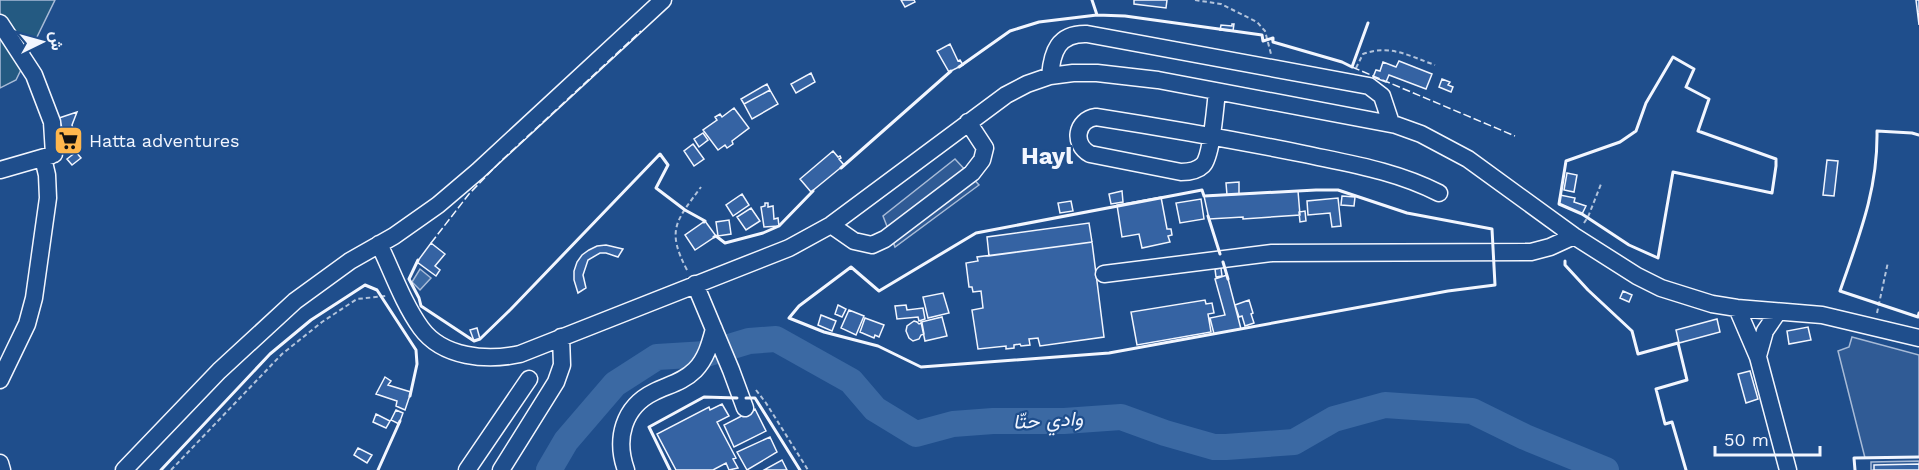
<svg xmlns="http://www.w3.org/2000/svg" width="1919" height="470" font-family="'Work Sans',Vazirmatn,sans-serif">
  <rect width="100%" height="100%" fill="#1f4e8c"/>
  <path fill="#245a82" stroke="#a8bbd7" stroke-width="1.5" d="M0,0H55L16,80L0,88Z"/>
  <path fill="#305b95" stroke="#a8bbd7" stroke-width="1.5" d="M955,159L979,185L895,247L883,216Z
    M1852,337L1919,355V457L1865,458L1838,351L1849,347Z
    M1919,461V470H1871V462Z"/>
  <path fill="#3b69a3" stroke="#a8bbd7" stroke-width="1.5" d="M420,269L431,278L420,290L412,282Z"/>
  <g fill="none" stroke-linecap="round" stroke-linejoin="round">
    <path stroke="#3b69a3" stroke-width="26" d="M549,470L566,441L615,384L657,357L706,354L749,341L776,339L851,381L875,409L916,434L953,424L993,421H1064L1121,417L1165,433L1214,447H1226L1294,442L1334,419L1385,405L1472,411L1525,437L1606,470"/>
  </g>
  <path fill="#3563a3" stroke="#f2f6ff" stroke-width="1.5" d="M901,0H914L915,2L905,7Z
    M1134,0H1167L1166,8L1134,4Z
    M1916,0H1919V25Z
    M1232,24H1234L1233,31L1220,30L1221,25L1232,26Z
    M950,44L958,61L960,60L963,65L949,72L937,51Z
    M1399,61L1432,74L1426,89L1389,75L1386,82L1373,77L1376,70L1380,71L1383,62L1396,67Z
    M811,73L815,82L796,93L791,84Z
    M1442,79L1450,82L1448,85L1453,87L1451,92L1439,87Z
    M767,84L770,90L744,104L741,99Z
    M770,90L778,104L752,119L744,104Z
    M734,108L749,128L732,141L733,144L727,148L725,145L718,150L703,130L717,120L715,117L720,114L722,117Z
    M77,112L72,125L79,148L69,151L59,118Z
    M703,133L708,140L699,147L694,139Z
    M693,144L704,159L694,166L684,151Z
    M833,151L838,157L840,156L841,158L839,159L844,165L811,192L800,179Z
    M76,152L81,158L72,165L67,159Z
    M1827,160L1838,161L1834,196L1823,195Z
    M1567,173L1577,175L1574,192L1564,190Z
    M1239,182V194L1227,195L1226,183Z
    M1122,191L1123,202L1111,204L1109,194Z
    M1298,191L1300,215L1243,219V217L1209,219L1204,196Z
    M742,194L749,205L733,216L726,205Z
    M1560,195L1575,198L1574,202L1586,206L1582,214L1559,204Z
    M1342,196L1355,197L1354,206L1341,205Z
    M1161,197L1167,229H1171L1172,235L1168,236L1170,242L1142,248L1139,234L1122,237L1117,205Z
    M1338,198L1341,226L1332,227L1330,213L1308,215L1307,201Z
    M1201,199L1204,219L1180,223L1176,203Z
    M1071,201L1073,211L1060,213L1058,203Z
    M765,203H768V207L773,206L774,219L778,218L779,226L764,227L761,207L765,206Z
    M751,208L760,221L746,230L737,217Z
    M1305,211L1306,221L1300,222L1299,212Z
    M729,220L731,234L718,236L716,222Z
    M705,221L716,236L695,250L685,235Z
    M1089,223L1092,242L989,256L987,237Z
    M1092,242L1104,337L1040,346L1038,338L1029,339L1030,345L1021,346L1020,344L1014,345V348L1006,349V346L978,349L972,310L983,308L981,291L973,292L972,287H969L966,263L978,261L977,257Z
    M431,243L445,254L435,266L440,270L436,276L417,262Z
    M606,245L623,249L618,257L606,253H600L588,260L583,275L586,288L578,293L574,280V271L577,262L582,255L589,250L597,246Z
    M1221,268L1222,276L1216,277L1215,269Z
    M1227,275L1241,329L1214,334L1210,318L1225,315L1215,279Z
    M1623,291L1632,295L1629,302L1620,298Z
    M943,293L949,313L928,318L923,297Z
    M1205,300L1206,304L1212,303L1214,313L1208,314L1211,332L1137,345L1131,312Z
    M1249,300L1253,313L1251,314L1254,323L1245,326L1242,316L1239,317L1235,305Z
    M838,305L846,309L842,317L835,314Z
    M906,305L907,310L923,308L925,319L919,321L918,317L897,319L895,306Z
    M849,310L864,316L856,335L841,328Z
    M821,315L836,321L832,331L818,325Z
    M942,317L947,336L925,341L921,322Z
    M865,318L884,325L879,337L875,335L874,338L860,332Z
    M1717,319L1720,332L1679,343L1676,330Z
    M914,321L917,322L919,324L922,323L924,334L921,335L919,339L913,341L909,338L906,331L907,326Z
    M1808,327L1811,340L1789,344L1787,331Z
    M477,328L480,339L474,341L470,330Z
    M1750,371L1758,399L1746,403L1738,374Z
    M385,377L391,381L388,385L411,392L405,410L396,406L397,401L376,394Z
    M722,404L729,416L717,422L736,458L733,459L738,468L729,470L726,463L713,470H676L657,434L709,407L710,410Z
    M755,409L766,431L734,447L724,425Z
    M396,410L403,413L399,424L391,420Z
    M376,414L390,421L386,428L373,422Z
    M770,437L777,452L747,470L737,452Z
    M358,448L372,455L367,463L354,455Z
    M782,460L787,470H764Z
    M1919,464V470H1874V465Z"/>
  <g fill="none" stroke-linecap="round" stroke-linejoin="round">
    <defs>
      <path id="minor" d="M0,23L34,75L52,122L54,154
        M1050,76C1052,52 1058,33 1087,34L1369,86L1382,96L1391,123
        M1217,92C1215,107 1212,155 1203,165C1197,171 1189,172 1181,172L1090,154C1072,144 1076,120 1096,117C1166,128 1235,140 1304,154C1351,164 1396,171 1439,193
        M0,170L52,155
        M831,225L854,241L872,245L885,239L972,173L982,160L985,148L968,122
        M379,244C392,271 403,303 421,328C443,358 487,361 520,354L789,248L831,225L1006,95L1027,84L1050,76L1073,73H1097L1158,80L1396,125L1421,134L1468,159L1574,236L1637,276L1661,288L1712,304L1737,308L1822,315L1919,338
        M1104,274L1272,253L1531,252L1550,247L1574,236
        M695,284L731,370L745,408
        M1737,308L1758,357L1788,470
        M1758,356L1765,331L1778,312
        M0,380L27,324L34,298L48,198L47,175L43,158
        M0,463L2,470
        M124,470L219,371L295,301L350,261L394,236L438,205L478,171L663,0
        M467,470L529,379
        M501,470L556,382L562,365L561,337
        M626,470C615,439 623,407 654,392C668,385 683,382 695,370C706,359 710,344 714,329"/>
    </defs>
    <use href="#minor" stroke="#f2f6ff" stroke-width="19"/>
    <path stroke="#b3c4dc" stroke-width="2" stroke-dasharray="4.5 3" stroke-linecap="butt" d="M1195,0L1221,4L1257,22L1265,31L1271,54
      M1356,68L1363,54C1390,44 1409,56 1435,65
      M1584,223L1588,217L1601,184
      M687,270C666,230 676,221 701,187
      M1877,313L1888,262
      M756,390L766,403L808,470
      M171,470L282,354L322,322L357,299L386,296"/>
    <use href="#minor" stroke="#1f4e8c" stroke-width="16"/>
    <path stroke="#f2f6ff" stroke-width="1.5" stroke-dasharray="8 3" stroke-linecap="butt" d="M1352,67L1515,136
      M431,243L469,194L501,161L641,31"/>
    <path stroke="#f2f6ff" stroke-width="3" d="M1092,0L1097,15L1125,16L1262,35L1263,41L1273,38V42L1342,62L1352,67L1368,23
      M1673,57L1694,69L1686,87L1709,99L1698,131L1776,159V166L1772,193L1673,172L1658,258L1629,245L1582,214L1559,204L1566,161L1620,142L1636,131L1646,103Z
      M959,67L1010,31L1039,22L1097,15
      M1919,135L1912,133L1877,131C1878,190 1859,236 1840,291L1918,317L1919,313
      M841,168L951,71
      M1202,190L1204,196L1316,190H1338L1407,213L1492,229L1495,285L1448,291L1109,353L921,367L878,346L824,332L789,318L799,306L851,267L879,291L976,233Z
      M1208,216L1220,254
      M714,237L716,236L725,243L763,233L779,226L813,191
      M418,260L409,279L419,298L421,306L474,341L480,339L511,309L660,154L668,165L656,188L685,210L705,221L704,222
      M1565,261V265L1588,290L1632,331L1638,354L1678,343L1687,380L1656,389L1665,424L1672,422L1686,470
      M1223,262L1228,279
      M746,398H755L800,470
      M161,470L270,354L311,320L365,285L377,290L416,350L417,364L410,396
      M378,470L400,421
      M670,470L649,427L704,397L737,398
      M1855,470L1854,458L1919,457"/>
  </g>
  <defs>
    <symbol id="supermarket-square" viewBox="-11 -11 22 22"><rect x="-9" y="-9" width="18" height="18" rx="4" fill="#ffb74d" stroke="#1f4e8c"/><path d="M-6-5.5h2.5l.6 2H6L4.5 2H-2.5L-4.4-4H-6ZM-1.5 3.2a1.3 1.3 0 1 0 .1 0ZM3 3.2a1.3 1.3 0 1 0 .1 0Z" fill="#111"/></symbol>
  </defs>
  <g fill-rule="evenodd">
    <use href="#supermarket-square" x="52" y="124" width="33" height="33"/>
  </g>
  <g text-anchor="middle" stroke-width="4.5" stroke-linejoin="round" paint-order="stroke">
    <g font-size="18" fill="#f2f6ff" stroke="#1f4e8c" text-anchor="start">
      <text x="89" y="147">Hatta adventures</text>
    </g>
    <g font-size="20" font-style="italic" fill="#f2f6ff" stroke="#1f4e8c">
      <text transform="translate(1048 420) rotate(-3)" y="7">وادي حتّا</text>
    </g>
    <g font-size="24" font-weight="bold" fill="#f2f6ff" stroke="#1f4e8c">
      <text x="1047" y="164">Hayl</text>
    </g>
  </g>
  <g transform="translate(42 42) rotate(85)" stroke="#1f4e8c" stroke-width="4.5" paint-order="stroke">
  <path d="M0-4.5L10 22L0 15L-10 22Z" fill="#f2f6ff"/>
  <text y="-9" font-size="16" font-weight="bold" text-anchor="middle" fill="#f2f6ff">ش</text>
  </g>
  <path d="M1715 446v9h105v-9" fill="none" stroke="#f2f6ff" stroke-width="3"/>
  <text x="1724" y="446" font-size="18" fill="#f2f6ff" stroke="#1f4e8c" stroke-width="4.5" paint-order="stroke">50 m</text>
</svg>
